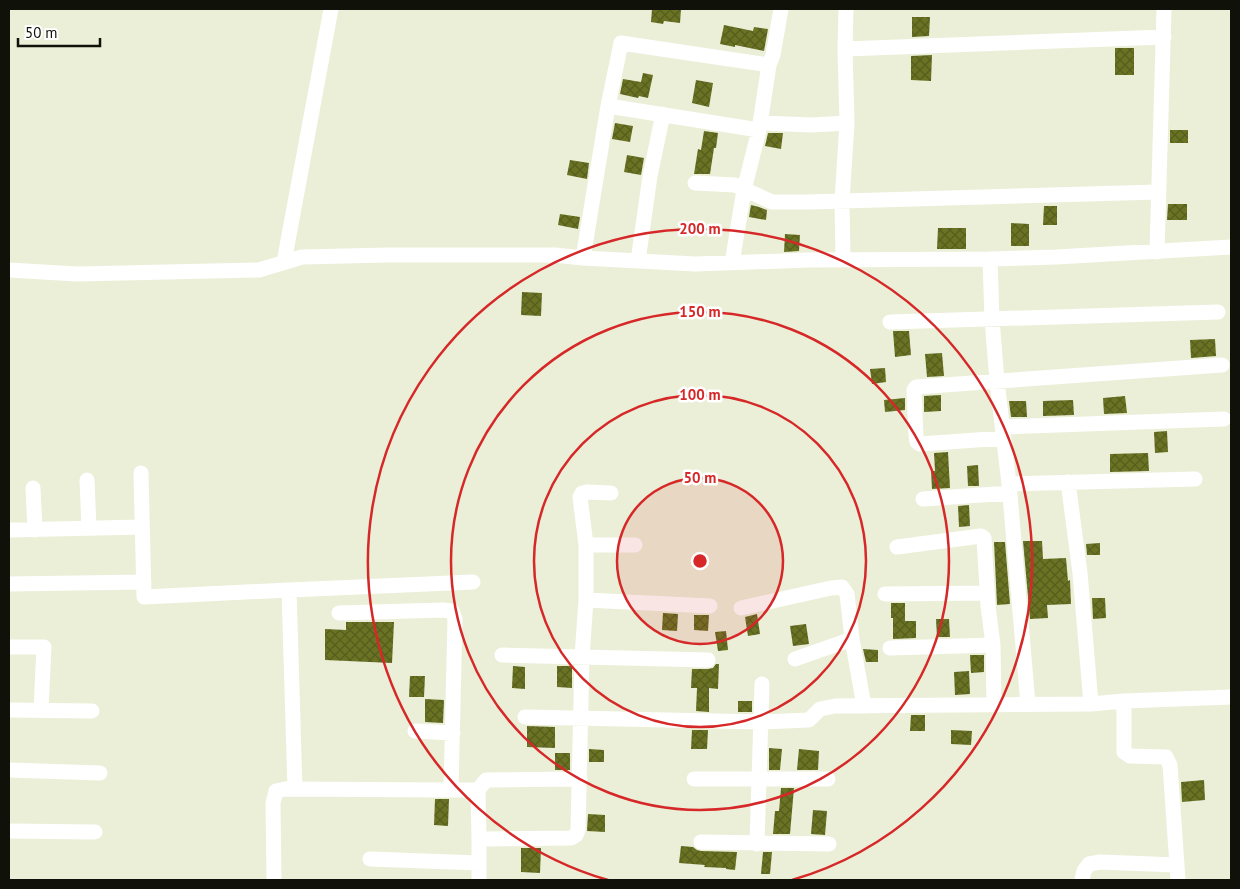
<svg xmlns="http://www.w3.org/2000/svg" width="1240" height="889" font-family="'PT Sans',sans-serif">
  <defs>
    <pattern id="building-cross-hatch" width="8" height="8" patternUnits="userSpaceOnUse" patternTransform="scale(1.25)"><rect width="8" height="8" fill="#6a7324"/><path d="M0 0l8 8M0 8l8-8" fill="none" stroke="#565d1d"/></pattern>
  </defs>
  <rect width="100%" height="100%" fill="#ebefd8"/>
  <path fill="url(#building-cross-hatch)" d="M652,9H681L680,23L664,21L663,24L651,22Z
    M912,17H930L929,36L912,37Z
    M724,25L753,31L754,27L768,29L764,51L735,45V47L720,44Z
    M1115,48H1134V75H1115Z
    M932,55L931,81L911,80V56Z
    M643,73L653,75L648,98L639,96L638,98L620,94L623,79L641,82Z
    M696,80L713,83L709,107L692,103Z
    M615,123L633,126L630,142L612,139Z
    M1170,130H1188V143H1170Z
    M704,131L718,133L716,148H714L710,174H694L698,149L701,150Z
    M768,133H783L781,149L765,146Z
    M627,155L644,158L641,175L624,172Z
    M570,160L589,163L587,179L567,175Z
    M1168,204H1187V220H1167Z
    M751,205L759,207L767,210L766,220L749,217Z
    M1044,206H1057V225H1043Z
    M560,214L580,217L578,229L558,225Z
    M1011,223L1029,224V246H1011Z
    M938,228H966V249H937Z
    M785,234L800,235L799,251L784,252Z
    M522,292L542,293L541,316L521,315Z
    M893,331H909L911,355L895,357Z
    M1215,339L1216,356L1191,358L1190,340Z
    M942,353L944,376L927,377L925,354Z
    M885,368L886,382L872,384L870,369Z
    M941,395V411L924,412V396Z
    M1125,396L1127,413L1104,414L1103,398Z
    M905,398V410L885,412L884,400Z
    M1073,400L1074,415L1043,416V401Z
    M1009,401H1026L1027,417H1011Z
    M1167,431L1168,452L1155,453L1154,432Z
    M948,452L950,488L932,489L931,471H935L934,453Z
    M1148,453L1149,471L1110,472V454Z
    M978,465L979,486H968L967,466Z
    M969,505L970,526L959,527L958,506Z
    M1023,541H1042L1043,559L1066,558L1068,581L1070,580L1071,604L1047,605L1048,618L1030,619Z
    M994,542H1005L1010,604L997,605Z
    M1100,543V555H1087L1086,544Z
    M1092,598H1105L1106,618L1093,619Z
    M891,603H905V621H916V638L893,639V618H891Z
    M663,613L678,614L677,631L662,630Z
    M757,614L760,634L748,636L745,617Z
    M694,615H709L708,631L694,630Z
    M936,619H949L950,637H937Z
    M346,622H394L392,663L325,660V629L346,630Z
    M806,624L809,644L793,646L790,626Z
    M726,631L728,650L718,651L715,632Z
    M863,649L878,650V662H866Z
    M970,655H984V672L971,673Z
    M716,664H719L718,689L709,688V712L696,711L697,688H691L692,669H708L713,668Z
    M513,666L525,667V689L512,688Z
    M557,666H572V688L557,687Z
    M969,671L970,694L955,695L954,672Z
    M410,676H425L424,697H409Z
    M425,699L444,700L443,723L425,722Z
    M738,701H752V712H738Z
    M911,715H925V731H910Z
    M527,726L555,727V748L527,747Z
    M692,730H708L707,749H691Z
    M951,730L972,731L971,745L951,744Z
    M769,748L782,749L780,770H769Z
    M589,749L604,750V762H589Z
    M799,749L819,751L818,770H797Z
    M555,753H570V770H555Z
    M1204,780L1205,800L1182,802L1181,782Z
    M781,788H794L790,834H773L775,811H779Z
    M435,799H449L448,826L434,825Z
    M813,810L827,811L825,835L811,834Z
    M588,814L605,815V832L587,831Z
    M681,846L693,847L697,850L701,851L737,852L735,870L726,869V868L704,867L705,865L679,863Z
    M521,848H541L540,873L521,872Z
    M763,852H772L770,874H761Z"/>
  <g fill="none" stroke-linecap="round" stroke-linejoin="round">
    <path stroke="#fff" stroke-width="15" d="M845,49L1164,37
      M608,106L759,130
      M760,123L812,125L847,123
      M695,183L735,185L772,202H808L1158,192
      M1157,252L1164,9
      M583,258L608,106L621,43L769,65
      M990,259L992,319L997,381L1009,484L1028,704
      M843,260L842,201L847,123L845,49L846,9
      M638,261L650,176L663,114
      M284,262L331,9
      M732,263L744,190L759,130L769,65L773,55L781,9
      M9,270L77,274L259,270L302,257L388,255H555L583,258L695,264L810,260L990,259L1056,257L1231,247
      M890,322L1218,312
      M1003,427L1224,419
      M1004,438L920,444L917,442L916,436L914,390L916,387L1222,365
      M141,473L144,597L289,590
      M87,480L89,528
      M1068,482L1080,573L1091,704
      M1009,484L1195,479
      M33,488L35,530
      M923,499L1010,493
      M9,530L142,527
      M586,545H635
      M897,547L981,536L984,538L988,606L993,645L994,705
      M9,584L144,582
      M885,594L987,593
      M586,600L710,606
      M741,608L831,588L842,587L847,594L852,639L864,706
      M339,613L443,610L452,611L455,619L451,790H478
      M9,647H44L41,710
      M890,648L993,645
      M502,655L708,660
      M795,659L852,639
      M1124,701V752L1130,756L1166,757L1170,765L1178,880
      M9,710L92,711
      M525,717L762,722L809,720L820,709L835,706L1091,704L1124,701L1231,697
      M415,731L453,733
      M9,770L100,773
      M694,779H828
      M295,789L289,590L473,582
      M9,831L95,832
      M479,839L571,838L576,835L578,830L582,657L586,600V545L580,497L582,493L587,492L611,493
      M701,842L829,844
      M757,844L762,684
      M370,859L479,863
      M274,880L273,803L276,791L285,789L451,790
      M479,880V839L478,790L486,780L580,779
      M1082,880L1084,871L1089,864L1100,862L1177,865"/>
  </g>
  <circle cx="700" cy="561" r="83" fill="#d62828" fill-opacity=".12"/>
  <g fill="none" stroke="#d62828" stroke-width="2.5">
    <circle cx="700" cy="561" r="83"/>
    <circle cx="700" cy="561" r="166"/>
    <circle cx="700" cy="561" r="249"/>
    <path d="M608 880A332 332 0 1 1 792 880"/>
  </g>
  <circle cx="700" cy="561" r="8" fill="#d62828" stroke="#fff" stroke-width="2.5"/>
  <g font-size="15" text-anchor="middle" font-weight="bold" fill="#d62828" stroke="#fff" stroke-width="5" stroke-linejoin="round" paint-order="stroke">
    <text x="700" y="234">200 m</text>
    <text x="700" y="317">150 m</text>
    <text x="700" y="400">100 m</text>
    <text x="700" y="483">50 m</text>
  </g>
  <rect width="1240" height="889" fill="none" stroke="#101109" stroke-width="20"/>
  <path d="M18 38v8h82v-8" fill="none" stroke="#101109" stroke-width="2.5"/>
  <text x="25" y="38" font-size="15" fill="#101109" stroke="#ffffff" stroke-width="4" paint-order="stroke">50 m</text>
</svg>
